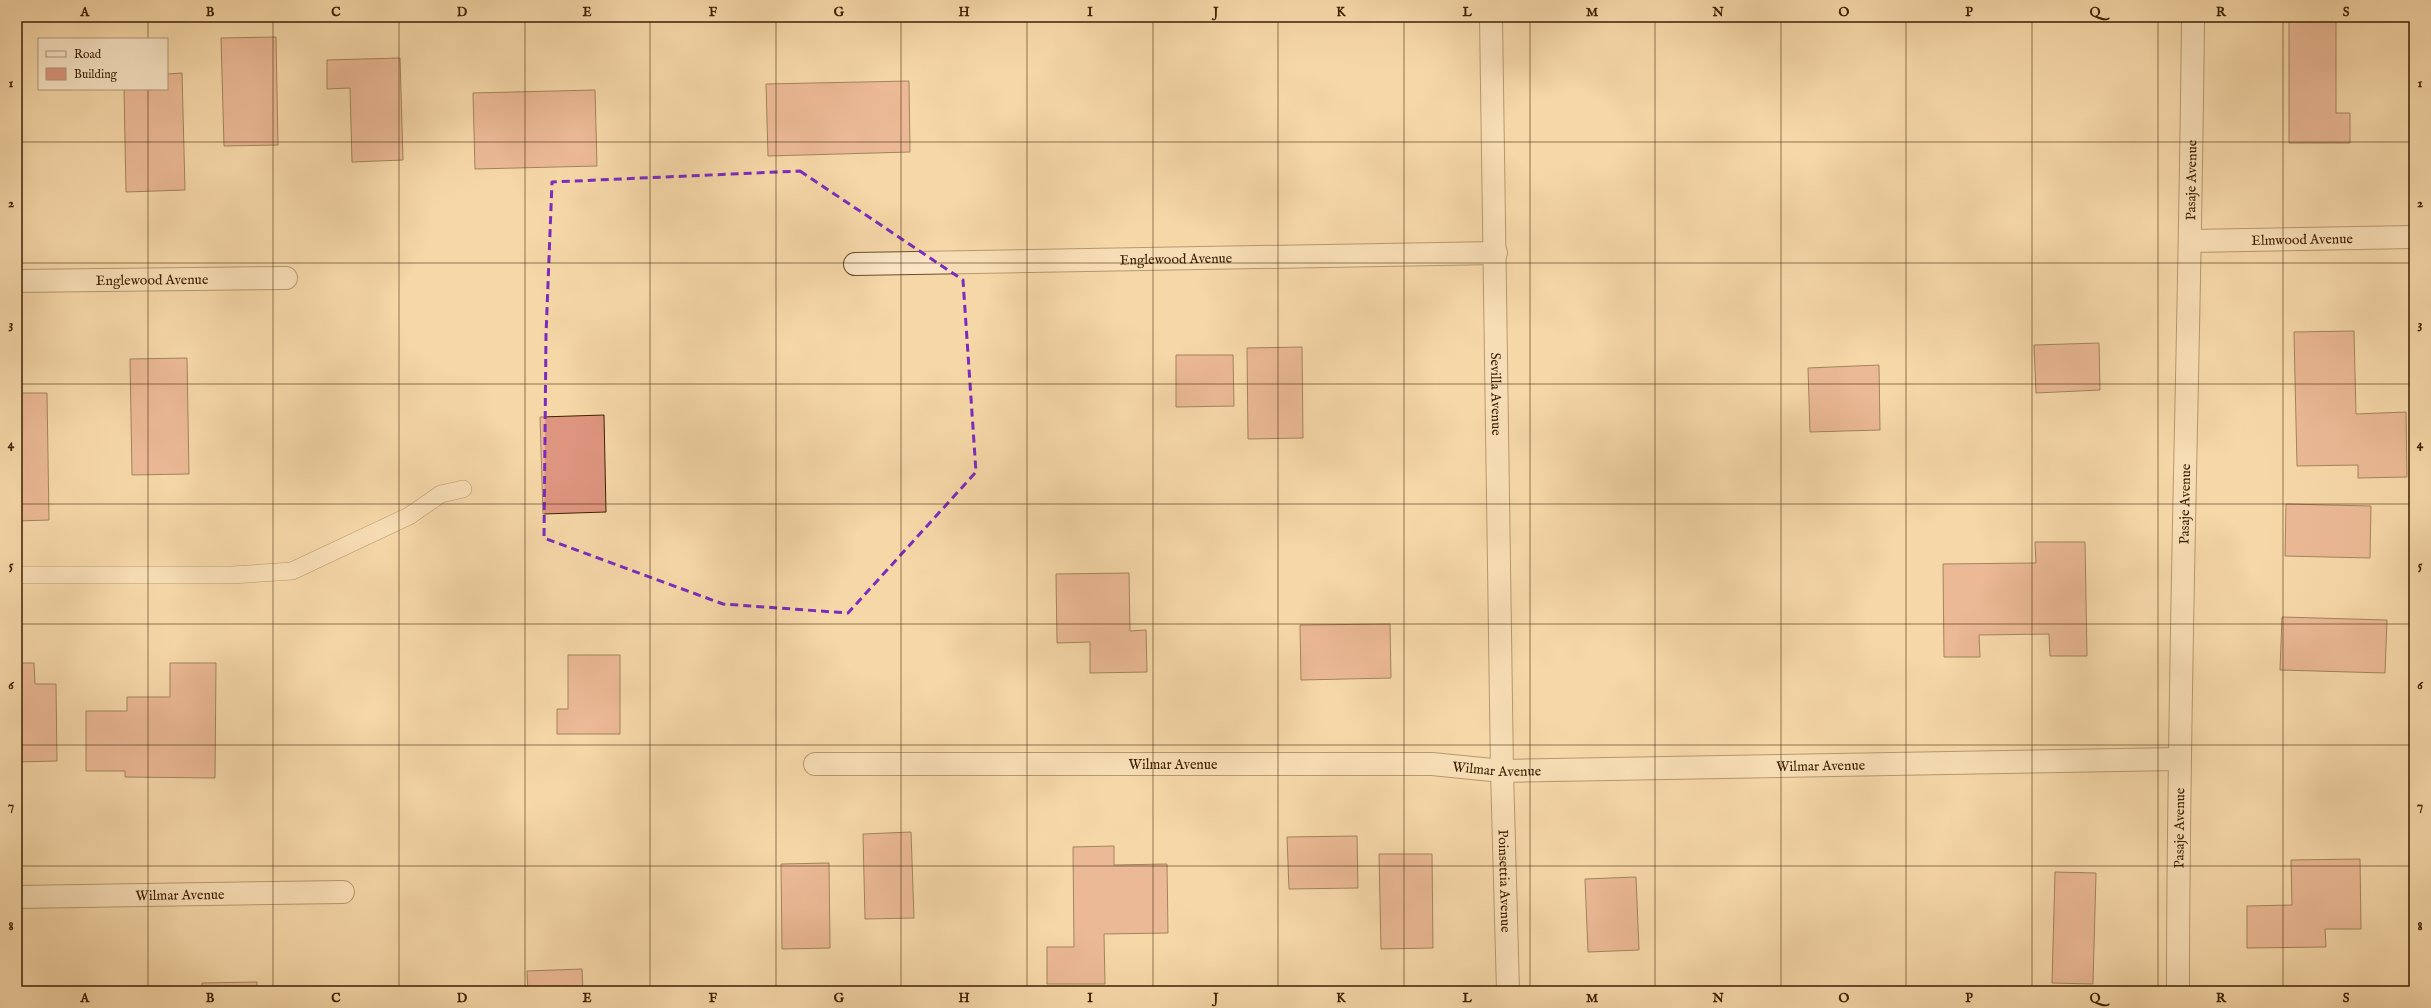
<svg xmlns="http://www.w3.org/2000/svg" width="2431" height="1008" font-family="'IM FELL English',serif">
  <rect width="100%" height="100%" fill="#f6d7a8"/>
  <filter id="stains"><feTurbulence type="fractalNoise" baseFrequency=".005" numOctaves="4"/><feColorMatrix values="0 0 0 0 .2 0 0 0 0 .09 0 0 0 0 .02 0 0 0 .5 -.17"/></filter>
  <radialGradient id="worn" r=".72"><stop offset=".6" stop-color="#630" stop-opacity="0"/><stop offset="1" stop-color="#630" stop-opacity=".3"/></radialGradient>
  <path fill="#de957f" stroke="#3c2103" d="M2289,17H2336V113H2350V143H2289Z
    M276,37L278,145L224,146L221,38Z
    M400,58L403,160L352,162L350,88L327,89V60Z
    M182,73L185,190L126,192L124,89H167V74Z
    M909,81L910,152L768,156L766,84Z
    M595,90L597,166L475,169L473,93Z
    M2354,331L2356,414L2406,412L2407,477L2358,478V465L2297,466L2294,332Z
    M2099,343L2100,390L2036,393L2034,345Z
    M1302,347L1303,438L1248,439L1247,348Z
    M1176,355H1233L1234,406L1176,407Z
    M187,358L189,474L132,475L130,359Z
    M1879,365L1880,430L1810,432L1808,368Z
    M17,393H47L49,520L17,521Z
    M604,415L606,512L543,514L540,417Z
    M2286,504L2371,506L2370,558L2285,556Z
    M2035,542H2085L2087,656H2050L2049,634L1979,635L1980,657H1944L1943,564L2036,563Z
    M1129,573L1130,631L1146,630L1147,672L1090,673V642L1057,643L1056,574Z
    M2282,617L2387,620L2385,673L2280,670Z
    M1390,624L1391,678L1301,680L1300,625Z
    M568,655H620V734H557V709H568Z
    M17,663H34L35,684H56L57,761L17,762Z
    M170,663H216L215,778L125,777V771H86V711H127V697H170Z
    M911,832L914,918L865,919L863,834Z
    M1357,836L1358,888L1289,889L1287,837Z
    M1114,846V865L1167,864L1168,933L1104,934L1105,984H1047V947H1074L1073,847Z
    M1379,854H1432L1433,948L1381,949Z
    M2360,859L2361,929H2325L2326,947L2247,948V906L2292,905L2291,860Z
    M829,863L830,948L782,949L781,864Z
    M2055,872L2096,873L2093,984L2052,983Z
    M1636,877L1639,950L1588,952L1585,879Z
    M582,969L583,991H528L527,971Z
    M257,982V991H202V983Z"/>
  <g fill="none" stroke-linecap="round" stroke-linejoin="round">
    <defs>
      <path id="lane" d="M17,575H232L292,571L409,516L441,494L463,489"/>
      <g id="street">
        <path id="s1" d="M1491,17L1502,771L1508,991"/>
        <path id="s2" d="M2191,241L2414,237"/>
        <path id="s3" d="M855,264L1496,253"/>
        <path id="s4" d="M17,281L286,278"/>
        <path id="s5" d="M815,764H1432L1502,771L2178,759"/>
        <path id="s6" d="M17,897L343,892"/>
        <path id="s7" d="M2178,991C2178,666 2190,342 2193,17"/>
      </g>
    </defs>
    <use href="#lane" stroke="#6a4e2c" stroke-width="18"/>
    <use href="#street" stroke="#6a4e2c" stroke-width="24"/>
    <use href="#lane" stroke="#f9e5c6" stroke-width="17"/>
    <use href="#street" stroke="#f9e5c6" stroke-width="22"/>
  </g>
  <path d="M0 0H2431V1008H0ZM800,171L963,280L976,472L848,613L723,604L544,538L546,335L552,182Z" fill="#f6d7a8" fill-opacity=".55" fill-rule="evenodd"/>
  <path fill="none" stroke="#7b2cbf" stroke-width="3" stroke-dasharray="8 5" stroke-linejoin="round" d="M800,171L963,280L976,472L848,613L723,604L544,538L546,335L552,182Z"/>
  <path fill="none" stroke="#3c2103" stroke-width="1" stroke-opacity="0.55" d="M148,17V39M273,17V991M399,17V991M525,17V991M650,17V991M776,17V991M901,17V991M1027,17V991M1153,17V991M1278,17V991M1404,17V991M1530,17V991M1655,17V991M1781,17V991M1906,17V991M2032,17V991M2158,17V991M2283,17V991M148,89V991M17,142H2414M17,263H2414M17,384H2414M17,504H2414M17,624H2414M17,745H2414M17,866H2414"/>
  <g text-anchor="middle" stroke-width="4" stroke-linejoin="round" paint-order="stroke">
    <g font-size="14" fill="#3c2103" stroke="#f9e5c6">
      <text dy="5" stroke="none"><textPath href="#s7" startOffset="811">Pasaje Avenue</textPath></text>
      <text dy="5" stroke="none"><textPath href="#s2" startOffset="111">Elmwood Avenue</textPath></text>
      <text dy="5" stroke="none"><textPath href="#s3" startOffset="321">Englewood Avenue</textPath></text>
      <text dy="5" stroke="none"><textPath href="#s4" startOffset="135">Englewood Avenue</textPath></text>
      <text dy="5" stroke="none"><textPath href="#s1" startOffset="377">Sevilla Avenue</textPath></text>
      <text dy="5" stroke="none"><textPath href="#s7" startOffset="487">Pasaje Avenue</textPath></text>
      <text dy="5" stroke="none"><textPath href="#s5" startOffset="358">Wilmar Avenue</textPath></text>
      <text dy="5" stroke="none"><textPath href="#s5" startOffset="1006">Wilmar Avenue</textPath></text>
      <text dy="5" stroke="none"><textPath href="#s5" startOffset="682">Wilmar Avenue</textPath></text>
      <text dy="5" stroke="none"><textPath href="#s7" startOffset="163">Pasaje Avenue</textPath></text>
      <text dy="5" stroke="none"><textPath href="#s1" startOffset="864">Poinsettia Avenue</textPath></text>
      <text dy="5" stroke="none"><textPath href="#s6" startOffset="163">Wilmar Avenue</textPath></text>
    </g>
  </g>
  <rect width="2431" height="1008" fill="none" stroke="#f6d7a8" stroke-width="44"/>
  <rect x="38" y="38" width="130" height="52" fill="#f9e5c6" stroke="#ad9778"/>
  <rect x="46" y="51" width="20" height="6" fill="#f9e5c6" stroke="#ad9778"/>
  <text x="74" y="58" font-size="12" fill="#3c2103">Road</text>
  <rect x="46" y="68" width="20" height="12" fill="#de957f" stroke="#ad9778"/>
  <text x="74" y="78" font-size="12" fill="#3c2103">Building</text>
  <rect x="22" y="22" width="2387" height="964" fill="none" stroke="#3c2103" stroke-width="1.5"/>
  <g font-size="13" text-anchor="middle" font-weight="bold" fill="#3c2103">
    <text x="85" y="16">A</text>
    <text x="210" y="16">B</text>
    <text x="336" y="16">C</text>
    <text x="462" y="16">D</text>
    <text x="587" y="16">E</text>
    <text x="713" y="16">F</text>
    <text x="839" y="16">G</text>
    <text x="964" y="16">H</text>
    <text x="1090" y="16">I</text>
    <text x="1216" y="16">J</text>
    <text x="1341" y="16">K</text>
    <text x="1467" y="16">L</text>
    <text x="1592" y="16">M</text>
    <text x="1718" y="16">N</text>
    <text x="1844" y="16">O</text>
    <text x="1969" y="16">P</text>
    <text x="2095" y="16">Q</text>
    <text x="2221" y="16">R</text>
    <text x="2346" y="16">S</text>
    <text x="11" y="87">1</text>
    <text x="2420" y="87">1</text>
    <text x="11" y="207">2</text>
    <text x="2420" y="207">2</text>
    <text x="11" y="328">3</text>
    <text x="2420" y="328">3</text>
    <text x="11" y="448">4</text>
    <text x="2420" y="448">4</text>
    <text x="11" y="569">5</text>
    <text x="2420" y="569">5</text>
    <text x="11" y="689">6</text>
    <text x="2420" y="689">6</text>
    <text x="11" y="810">7</text>
    <text x="2420" y="810">7</text>
    <text x="11" y="930">8</text>
    <text x="2420" y="930">8</text>
    <text x="85" y="1002">A</text>
    <text x="210" y="1002">B</text>
    <text x="336" y="1002">C</text>
    <text x="462" y="1002">D</text>
    <text x="587" y="1002">E</text>
    <text x="713" y="1002">F</text>
    <text x="839" y="1002">G</text>
    <text x="964" y="1002">H</text>
    <text x="1090" y="1002">I</text>
    <text x="1216" y="1002">J</text>
    <text x="1341" y="1002">K</text>
    <text x="1467" y="1002">L</text>
    <text x="1592" y="1002">M</text>
    <text x="1718" y="1002">N</text>
    <text x="1844" y="1002">O</text>
    <text x="1969" y="1002">P</text>
    <text x="2095" y="1002">Q</text>
    <text x="2221" y="1002">R</text>
    <text x="2346" y="1002">S</text>
  </g>
  <rect width="100%" height="100%" filter="url(#stains)"/>
  <rect width="100%" height="100%" fill="url(#worn)"/>
</svg>
